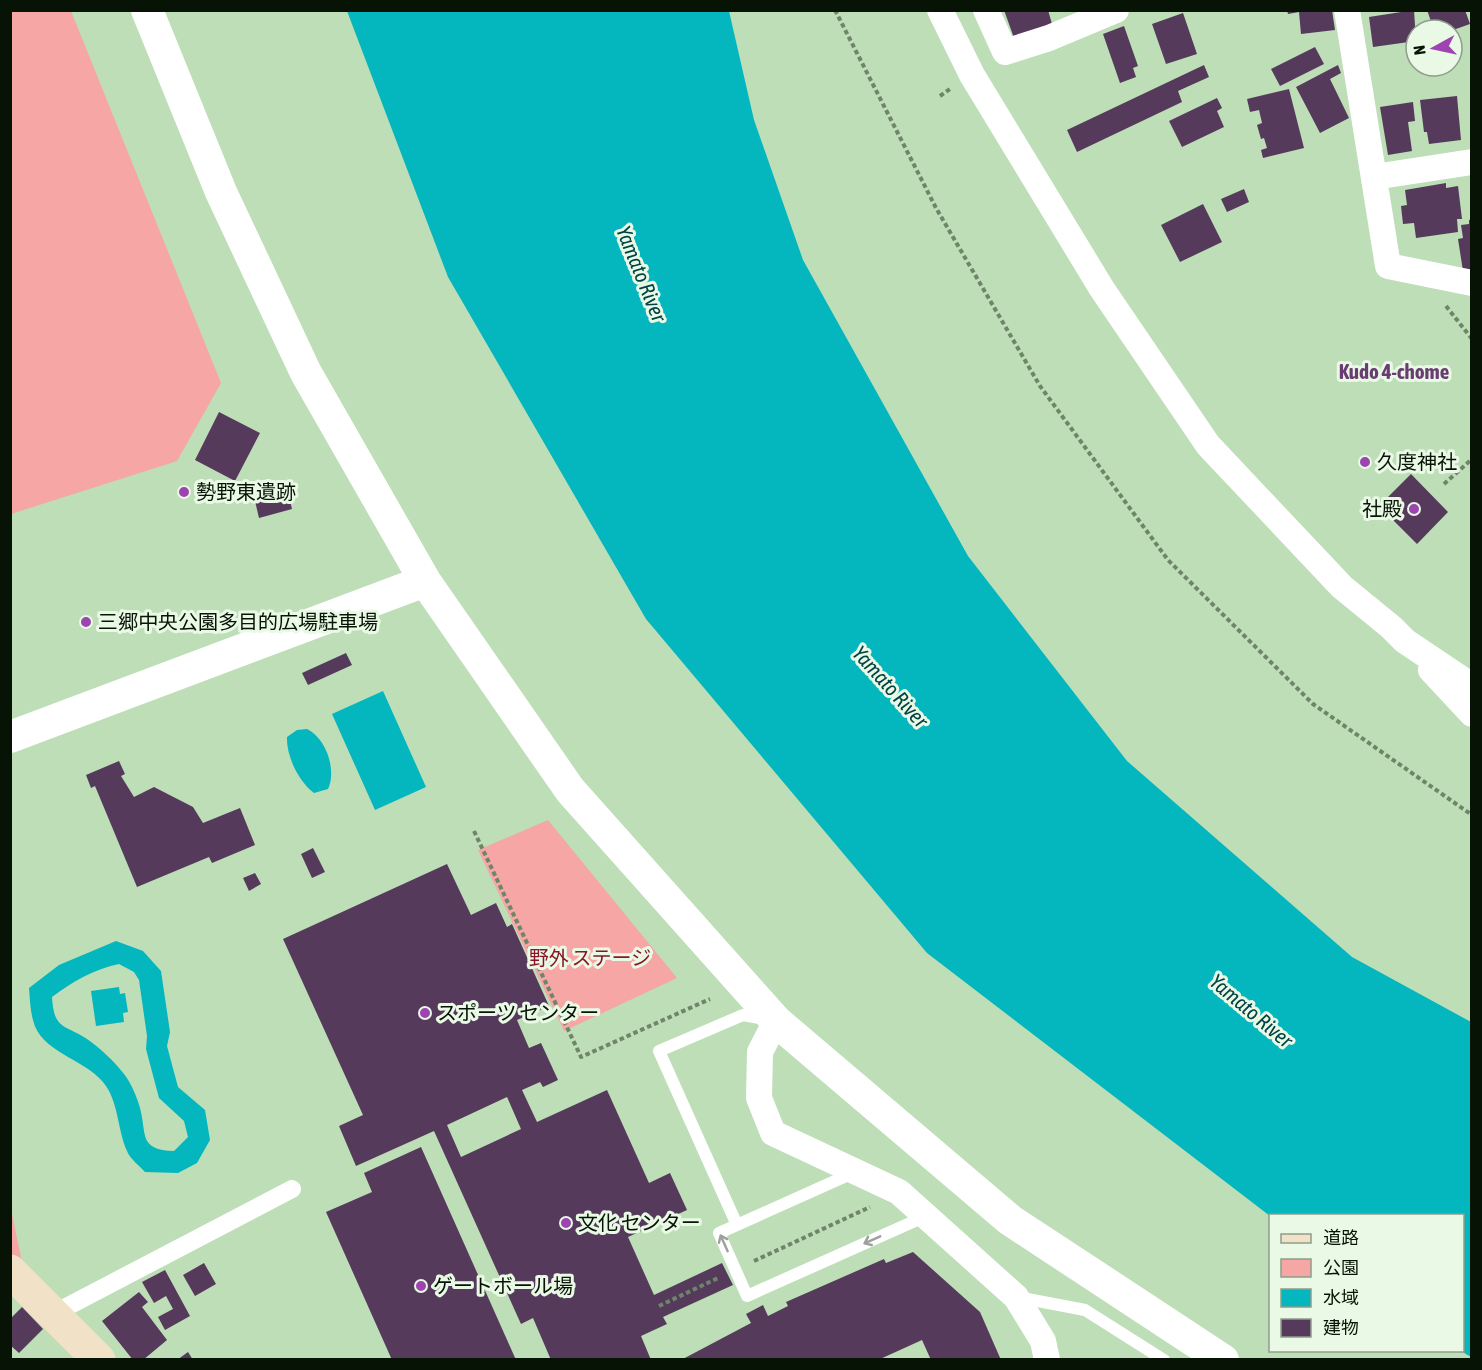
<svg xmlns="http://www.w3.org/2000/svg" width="1482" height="1370" font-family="'Asap Condensed','Noto Sans JP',sans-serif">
  <rect width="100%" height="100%" fill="#bddeb6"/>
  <path fill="#f5a6a5" d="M11,10L71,11L221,383L177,461L11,514Z
    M548,820L677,978L564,1031L478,850Z
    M11,1209L24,1272L11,1257Z"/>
  <path fill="#04b6be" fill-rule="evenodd" d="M347,11H729L754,120L803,260L968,556L1127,761L1352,957L1471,1022V1357L1461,1351L1462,1216H1270L927,953L646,619L448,277Z
    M383,691L426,787L375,810L332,714Z
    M307,729C326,738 337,770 328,789L314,793C299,782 286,756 287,737L297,730Z
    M116,941L143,951L161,971L170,1032L167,1046L178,1087L205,1110L210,1140L197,1163L178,1173L145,1172C139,1165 130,1159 127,1151C117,1129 119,1101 103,1082C83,1058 40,1052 33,1020C30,1010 30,998 29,988L59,965ZM119,964L134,972L139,980L147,1036L146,1049L159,1098L184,1121L188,1137L174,1151C138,1150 147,1134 140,1108C137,1097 131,1083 124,1074C114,1061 101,1049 87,1039C64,1024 54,1030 52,997C72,982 94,969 119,964Z
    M119,987L120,994L125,993L128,1012L123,1013L124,1022L96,1026L91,991Z"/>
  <path fill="#553a5c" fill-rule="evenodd" d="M1004,10H1048L1052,24L1014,38Z
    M1287,10H1332L1335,30L1301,34L1299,12L1288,14Z
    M1414,10L1416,41L1373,47L1369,17Z
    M1427,10H1465L1470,24L1453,30H1434Z
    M1183,13L1197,54L1166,64L1152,24Z
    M1124,26L1138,66L1133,68L1136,77L1120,83L1103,34Z
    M1315,47L1324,64L1280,86L1271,69Z
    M1204,65L1209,77L1178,91L1182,102L1077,152L1067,130Z
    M1338,65L1341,73L1330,79L1349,118L1320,133L1296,87Z
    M1289,89L1304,148L1263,158L1261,150L1267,148L1264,138L1261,139L1257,125L1262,123L1259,110L1250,112L1247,99Z
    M1457,96L1461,140L1429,144L1427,132H1424L1420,100Z
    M1217,98L1222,108L1217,111L1224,127L1182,147L1169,121Z
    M1413,102L1415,121L1408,122L1412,151L1388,155L1380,107Z
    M1446,183V188L1458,186L1462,219H1457L1458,232L1416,238L1414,223L1403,224L1401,206L1407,205L1405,190Z
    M1244,189L1249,202L1227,212L1221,199Z
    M1203,204L1222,242L1180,262L1161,225Z
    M1472,219V269L1463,271L1458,239L1463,238L1461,225L1469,224V220Z
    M219,412L260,433L235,481L195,460Z
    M1411,474L1448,512L1417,544L1379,506Z
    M288,492L292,509L259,518L255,501Z
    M346,653L352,665L308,685L302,673Z
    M119,761L125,774L121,776L134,797L154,787L193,807L203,823L240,808L255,845L212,863L209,857L137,887L95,786L91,788L86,775Z
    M313,848L325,872L312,878L301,854Z
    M447,864L471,915L496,903L507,927L512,924L549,1006L517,1020L529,1048L541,1043L558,1080L543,1087L540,1082L522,1090L537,1122L607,1090L649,1183L670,1173L687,1210L628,1237L654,1295L722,1263L733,1285L663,1317L667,1324L641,1336L651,1360H551L533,1318L521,1324L434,1131L356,1166L339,1126L363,1115L283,939ZM507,1097L521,1129L461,1157L447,1125Z
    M255,873L261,884L249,891L243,878Z
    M421,1147L516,1360H392L326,1212L372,1192L364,1173Z
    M913,1252L980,1312L1001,1360H931L922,1340L878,1360H681L751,1323L746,1314L763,1305L768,1316L788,1306L786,1302L884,1259L886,1263Z
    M204,1263L216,1284L195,1296L183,1275Z
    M165,1270L190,1316L165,1330L158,1317L173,1309L166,1296L154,1303L142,1282Z
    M139,1292L148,1302L142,1307L167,1340L143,1360H133L102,1321Z
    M22,1307L43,1329L19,1353L10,1345V1319Z
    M188,1352L193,1360H177Z"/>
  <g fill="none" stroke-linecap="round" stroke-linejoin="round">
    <path stroke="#6e8569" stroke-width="4" stroke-dasharray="4.5 3" stroke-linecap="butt" d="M835,10L936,208L1040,386L1168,560L1313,704L1472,815
      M940,96L950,89
      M1446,306L1472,339
      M1444,484L1472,459
      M474,831L581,1057L710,999
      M754,1261L870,1207
      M659,1306L718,1278"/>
    <path stroke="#fff" stroke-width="12" d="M855,1172L719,1233L747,1296L926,1216
      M737,1225L659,1051L743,1015L765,1019
      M1017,1297L1085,1310L1164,1360"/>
    <path stroke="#fff" stroke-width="18" d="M53,1314L292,1189"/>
    <path stroke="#fff" stroke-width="26" d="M940,10L972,75L1102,289L1208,445L1342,587L1391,627L1405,641L1472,686
      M986,10L1005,52L1049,38L1116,10
      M1347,10L1388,266L1472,283
      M1374,177L1472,162
      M1431,670L1472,714
      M776,1021L760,1052L759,1098L773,1133L899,1192L1016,1297L1043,1341L1047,1360"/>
    <path stroke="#fff" stroke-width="32" d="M147,10L221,192L306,373L425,581L570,790L776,1021L1010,1220L1223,1360
      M10,737L425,581"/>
    <path stroke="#f1e2c7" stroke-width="33" d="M10,1271L99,1360"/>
  </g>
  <defs><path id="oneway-shaft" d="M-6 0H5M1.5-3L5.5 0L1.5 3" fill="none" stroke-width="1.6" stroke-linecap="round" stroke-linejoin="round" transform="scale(1.5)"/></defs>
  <g stroke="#9ca19b">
    <use href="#oneway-shaft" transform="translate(872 1240) rotate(156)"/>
    <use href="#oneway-shaft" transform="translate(724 1243) rotate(-114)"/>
  </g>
  <g fill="#9d44b1" stroke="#e9f9e5" stroke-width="2">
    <circle cx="1365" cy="462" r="6"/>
    <circle cx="184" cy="492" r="6"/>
    <circle cx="1414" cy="509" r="6"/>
    <circle cx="86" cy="622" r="6"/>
    <circle cx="425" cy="1013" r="6"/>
    <circle cx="566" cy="1223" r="6"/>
    <circle cx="421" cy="1286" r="6"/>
  </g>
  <g text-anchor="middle" stroke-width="6" stroke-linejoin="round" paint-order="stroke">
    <g font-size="20" fill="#071305" stroke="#e9f9e5" text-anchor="start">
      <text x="1377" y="469">久度神社</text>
      <text x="196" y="499">勢野東遺跡</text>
      <text x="1402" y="516" text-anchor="end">社殿</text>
      <text x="98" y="629">三郷中央公園多目的広場駐車場</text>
      <text x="437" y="1020">スポーツ センター</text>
      <text x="578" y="1230">文化 センター</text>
      <text x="433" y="1293">ゲートボール場</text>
    </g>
    <g font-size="20" fill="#891526" stroke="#e9f9e5">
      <text x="590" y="965">野外 ステージ</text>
    </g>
    <g font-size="21" font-style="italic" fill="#004245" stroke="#e9f9e5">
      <text transform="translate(641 274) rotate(68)" y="7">Yamato River</text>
      <text transform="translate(890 687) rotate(48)" y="7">Yamato River</text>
      <text transform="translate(1251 1011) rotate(40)" y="7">Yamato River</text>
    </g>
    <g font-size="21" font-weight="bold" fill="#693d73" stroke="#e9f9e5">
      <text x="1394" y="379">Kudo 4-chome</text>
    </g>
  </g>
  <rect width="1482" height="1370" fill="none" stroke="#071305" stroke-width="24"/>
  <rect x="1269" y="1214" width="195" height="138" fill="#e9f9e5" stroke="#8f9d8b" stroke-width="1.5"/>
  <rect x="1281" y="1234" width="30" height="9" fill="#f1e2c7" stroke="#8f9d8b" stroke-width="1.5"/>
  <text x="1323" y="1244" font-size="18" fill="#071305">道路</text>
  <rect x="1281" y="1259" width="30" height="18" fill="#f5a6a5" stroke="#8f9d8b" stroke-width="1.5"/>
  <text x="1323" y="1274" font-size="18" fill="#071305">公園</text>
  <rect x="1281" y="1289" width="30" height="18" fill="#04b6be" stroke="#8f9d8b" stroke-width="1.5"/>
  <text x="1323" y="1304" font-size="18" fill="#071305">水域</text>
  <rect x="1281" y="1319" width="30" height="18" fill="#553a5c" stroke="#8f9d8b" stroke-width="1.5"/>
  <text x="1323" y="1334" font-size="18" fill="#071305">建物</text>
  <g transform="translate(1434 48) rotate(262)"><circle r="28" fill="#e9f9e5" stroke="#8f9d8b" stroke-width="1.5"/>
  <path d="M0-4.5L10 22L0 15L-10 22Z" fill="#9d44b1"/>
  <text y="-9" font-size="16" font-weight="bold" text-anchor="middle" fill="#071305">N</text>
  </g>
</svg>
